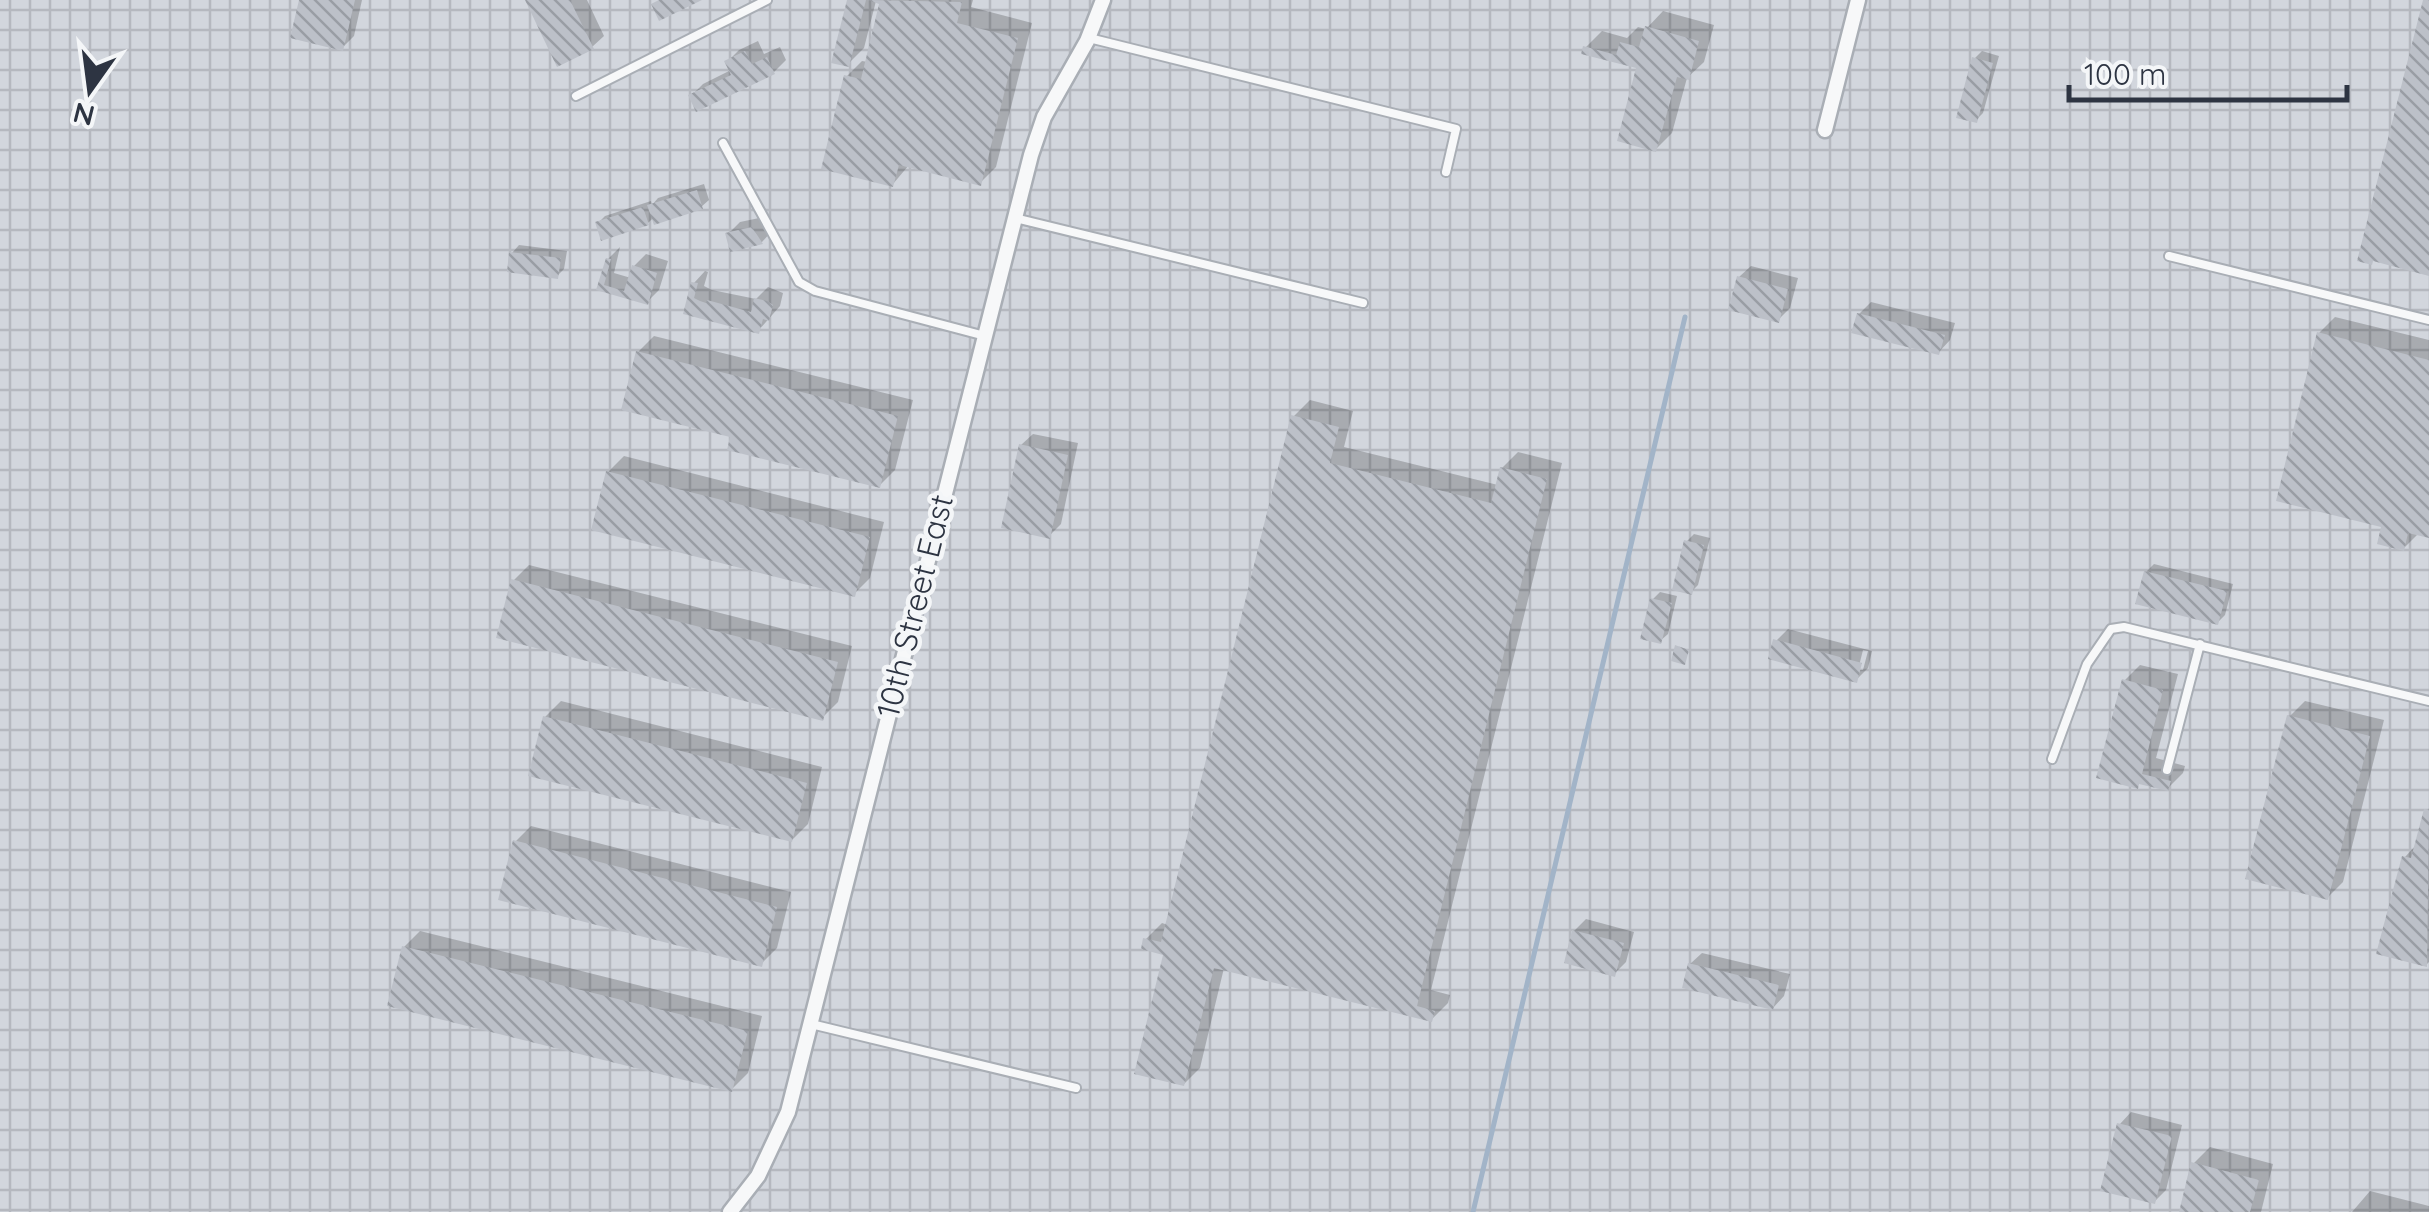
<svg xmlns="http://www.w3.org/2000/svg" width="2429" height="1212" font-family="Quicksand,sans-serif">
  <defs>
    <pattern id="industrial-grid" width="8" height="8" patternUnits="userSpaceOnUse" patternTransform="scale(2.5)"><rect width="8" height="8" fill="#d2d6dd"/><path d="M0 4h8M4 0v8" fill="none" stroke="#b5b8bf"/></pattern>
    <pattern id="building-back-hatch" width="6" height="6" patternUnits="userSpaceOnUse" patternTransform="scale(2.5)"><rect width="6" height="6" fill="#bcc0c8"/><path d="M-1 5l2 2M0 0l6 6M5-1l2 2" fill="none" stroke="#999da4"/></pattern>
  </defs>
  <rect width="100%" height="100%" fill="#e4e7eb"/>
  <path fill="url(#industrial-grid)" d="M0,0H2429V1212H0Z"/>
  <path fill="#0003" fill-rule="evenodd" d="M302,0H362L354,36L342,48Z
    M528,0H587L604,36L592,47Z
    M849,0H973L971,7L1032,23L996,167L980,183L909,165L893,184L846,77L862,61L868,62L882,2L876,1L864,48L848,64Z
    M1663,11L1714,25L1704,62L1687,78L1672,133L1656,149L1639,67L1586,47L1602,31L1627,38L1638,27L1646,29Z
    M758,41L764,54L780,47L786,60L774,72L691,96L703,84L731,70L727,62L739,50Z
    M1982,51L1999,56L1983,113L1976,120L1974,59Z
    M704,184L709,200L701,207L654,217L648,223H598L605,216L651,201L652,205L658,198Z
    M764,217L773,230L762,242L732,249L728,234L740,222Z
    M519,245L567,251L564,269L557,276L512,253Z
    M620,247L614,273L631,278L634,266L646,254L668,261L659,290L647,302L600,288L608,259Z
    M1751,266L1798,278L1790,308L1778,320L1739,277Z
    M705,271L708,272L704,286L712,290L756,299L768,287L783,293L780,306L758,331L686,312L694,283Z
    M1871,302L1955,323L1950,340L1939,352L1859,314Z
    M2335,317L2429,340V536L2419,533L2403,549L2384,525L2319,333Z
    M654,336L913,400L895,470L879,486L733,435L638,352Z
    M1310,400L1353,411L1344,447L1498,485L1502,468L1518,452L1562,463L1431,990L1450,995L1448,1003L1432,1019L1224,968L1200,1068L1184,1084L1166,953L1146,939L1162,923L1168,925L1294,416Z
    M1033,434L1078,443L1061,524L1049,536L1021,445Z
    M624,456L884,522L870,578L854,594L608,472Z
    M1694,534L1710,538L1698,585L1691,592L1687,541Z
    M2154,564L2233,584L2225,615L2218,622L2146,572Z
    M529,565L852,646L838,702L822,718L513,581Z
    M1660,592L1677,596L1668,634L1660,641L1653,599Z
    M1788,629L1872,651L1868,668L1856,680L1776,641ZM1863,650L1868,651L1863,670H1858Z
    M2140,665L2178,674L2156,758L2185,766L2183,773L2167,789L2141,782L2137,786L2124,681Z
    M561,701L822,767L808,824L792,840L545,717Z
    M2305,701L2384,720L2343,882L2327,898L2289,717Z
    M2429,808V962L2426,965L2405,857L2417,844Z
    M531,826L791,892L777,948L761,964L515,842Z
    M1586,919L1634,932L1626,962L1614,974L1574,931Z
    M420,931L762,1016L748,1073L732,1089L404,947Z
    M1702,953L1790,974L1784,996L1773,1008L1690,964Z
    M2131,1112L2182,1125L2166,1190L2154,1202L2120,1124Z
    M2210,1147L2273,1164L2261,1212H2181L2194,1163Z
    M2370,1191L2429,1206V1212H2352Z"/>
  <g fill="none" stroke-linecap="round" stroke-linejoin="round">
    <path stroke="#a2b4c8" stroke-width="5" d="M1473,1212L1685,317"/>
  </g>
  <path fill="url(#building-back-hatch)" d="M299,0H355L343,51L290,38Z
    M525,0H570L594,49L557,67Z
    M659,0H702L659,21L651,4Z
    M847,0H866L849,67L831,63Z
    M868,0L962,2L957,23L1018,38L981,186L899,165L893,187L821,169L844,75L861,79L879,4Z
    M2423,0H2429V276L2373,261L2372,265L2357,261Z
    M1645,26L1699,41L1689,80L1677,77L1656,152L1617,141L1636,68L1581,54L1583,46L1616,55L1620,42L1639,47Z
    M745,51L752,64L767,57L775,74L696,112L688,95L731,75L724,61Z
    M1972,57L1993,63L1977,123L1956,118Z
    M697,190L703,209L654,225L647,205Z
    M643,207L649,225L601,241L595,222Z
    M752,227L763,244L730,252L725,233Z
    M509,252L561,258L558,279L507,272Z
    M606,258L611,259L604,285L624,291L632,265L657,273L648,305L596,290Z
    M1737,276L1788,289L1779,323L1728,310Z
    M691,282L698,283L694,298L700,301L706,303L707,300L751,312L754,298L767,301L773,305L769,321L763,319L759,334L683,314Z
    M1857,313L1945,335L1939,355L1851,333Z
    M2317,332L2429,360V538L2408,533L2404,551L2377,544L2381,527L2276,501Z
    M636,351L898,416L880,488L727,450L730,437L621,410Z
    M1291,415L1339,427L1330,463L1491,503L1500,467L1547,479L1417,1006L1435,1011L1432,1022L1214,968L1184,1086L1134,1074L1163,955L1141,949L1143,938L1161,942Z
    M1019,444L1068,455L1050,539L1001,528Z
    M606,471L870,537L855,597L591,530Z
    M1684,540L1704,545L1692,595L1672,590Z
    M2144,571L2227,591L2218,625L2135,604Z
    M511,579L838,662L823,721L496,638Z
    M1650,598L1672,603L1661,644L1640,639Z
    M1773,639L1862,663L1857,683L1768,659Z
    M1675,645L1689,650L1685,665L1671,661Z
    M2122,679L2163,690L2142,774L2171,781L2168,791L2139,784L2138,789L2096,778Z
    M2287,715L2370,736L2328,900L2245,879Z
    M543,716L807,783L792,842L528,776Z
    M2424,809L2429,810L2427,967L2376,954L2402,856L2411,858Z
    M513,840L777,907L762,967L498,900Z
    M1572,930L1624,943L1615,977L1564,963Z
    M402,946L748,1031L732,1092L387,1006Z
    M1688,963L1779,985L1773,1010L1682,988Z
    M2117,1123L2172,1136L2155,1204L2100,1191Z
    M2191,1162L2259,1180L2250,1212H2179Z"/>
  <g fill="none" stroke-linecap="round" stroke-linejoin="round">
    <defs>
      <path id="lane" d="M1089,38L1456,129L1446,172
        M576,96L767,0
        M723,143L799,282L815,291L985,336
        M1015,218L1363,303
        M2169,256L2429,320
        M2052,759L2087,664L2111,629L2124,627L2429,701
        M2167,770L2200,644
        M811,1024L1076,1088"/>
      <path id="street" d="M1825,130L1858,0
        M730,1212L758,1176L788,1112L1031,155L1044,117L1087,41L1103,0"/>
    </defs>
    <use href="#lane" stroke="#a9aeb5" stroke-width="12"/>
    <use href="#street" stroke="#a9aeb5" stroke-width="19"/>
    <use href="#lane" stroke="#f7f8f9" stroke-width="8"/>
    <use href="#street" stroke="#f7f8f9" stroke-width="14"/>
  </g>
  <g text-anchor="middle" stroke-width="9" stroke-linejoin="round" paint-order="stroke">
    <g font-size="32" fill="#2d3442" stroke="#f4f6f8">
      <text transform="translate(915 606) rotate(-76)" y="11">10th Street East</text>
    </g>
  </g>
  <g transform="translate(90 90) rotate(194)" stroke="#f4f6f8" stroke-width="8" paint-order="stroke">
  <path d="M0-8L18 38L0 25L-18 38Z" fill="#2d3442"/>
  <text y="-15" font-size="28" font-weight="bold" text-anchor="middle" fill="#2d3442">N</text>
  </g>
  <path d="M2069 85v15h278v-15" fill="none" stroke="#2d3442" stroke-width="5"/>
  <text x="2084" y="85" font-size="30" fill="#2d3442" stroke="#f4f6f8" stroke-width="8" paint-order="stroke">100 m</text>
</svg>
